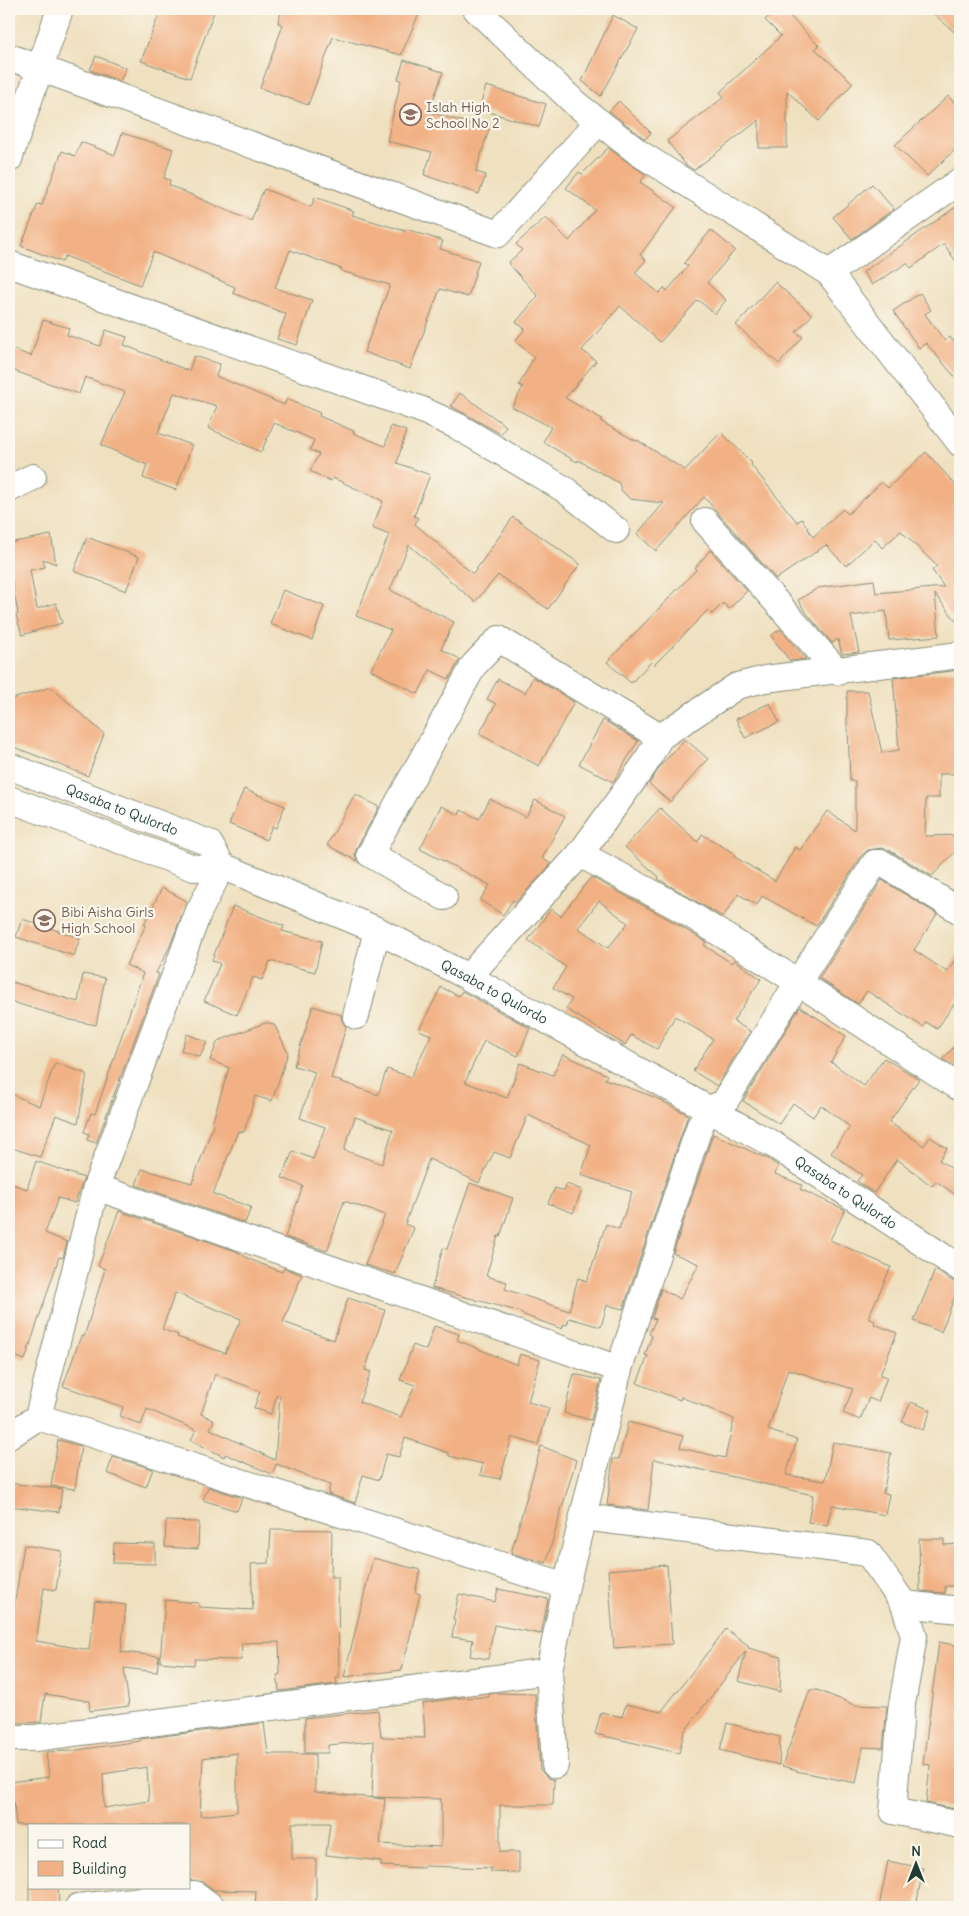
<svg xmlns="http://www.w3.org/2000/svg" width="969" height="1916" font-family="Delius,sans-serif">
  <rect width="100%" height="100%" fill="#fbf7ec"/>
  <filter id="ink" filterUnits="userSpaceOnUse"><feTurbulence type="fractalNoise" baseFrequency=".02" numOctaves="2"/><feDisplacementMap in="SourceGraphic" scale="10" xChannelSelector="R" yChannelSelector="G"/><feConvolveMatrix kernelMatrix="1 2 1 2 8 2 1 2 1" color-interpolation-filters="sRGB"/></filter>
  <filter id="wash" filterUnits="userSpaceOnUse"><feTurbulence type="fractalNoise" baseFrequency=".0096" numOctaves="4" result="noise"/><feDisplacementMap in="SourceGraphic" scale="20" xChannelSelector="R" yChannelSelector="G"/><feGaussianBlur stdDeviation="1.12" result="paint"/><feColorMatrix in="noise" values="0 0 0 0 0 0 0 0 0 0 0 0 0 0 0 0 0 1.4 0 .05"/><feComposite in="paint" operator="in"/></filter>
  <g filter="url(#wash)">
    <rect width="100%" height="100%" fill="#efe0bf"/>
    <g id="blocks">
      <path fill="#f2b184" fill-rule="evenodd" d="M161,9H215L190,78L141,61Z
        M282,9H421L401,55L333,37L308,105L260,88L283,25L278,23Z
        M777,9H783L819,46L815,49L853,83L819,121L787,91V148H759V120L694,170L686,165L667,141L724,97L720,92L781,36L765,20Z
        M928,9H960V37Z
        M613,15L638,29L601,96L582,81Z
        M96,56L126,68L120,81L90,70Z
        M404,60L443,72L429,112L489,129L476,172L486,175L479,194L424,175L432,152L387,141L401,80L398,79Z
        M486,86L546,104L539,127L479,109Z
        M948,96L960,109V145L927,176L895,145Z
        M619,101L651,133L645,139L609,111Z
        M122,133L173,149L164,178L170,180L169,185L251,221L264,189L311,207L315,197L354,211L352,215L405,231L406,229L443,241L440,249L479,261L468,297L440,289L410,369L364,352L390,285L341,271L342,269L290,250L275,288L312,300L297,345L277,339L286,314L233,293L235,287L153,252L140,285L65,256L62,262L21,246L38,204L42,205L62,151L75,156L81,142L115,155Z
        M608,148L646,175L640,182L676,207L640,255L646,260L635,273L659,293L664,288L667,291L688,266L684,263L711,230L735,250L707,283L726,300L715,314L698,300L660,342L620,306L582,350L596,361L565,398L602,419L600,421L636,441L637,440L685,470L721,432L752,463L751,465L797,522L802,519L813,537L843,509L848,514L882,482L888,488L926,452L960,490V626L935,594L939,636L889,640L886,611L851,616L859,652L842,654L838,639L832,643L805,611L798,600L818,588L874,580L876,593L944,587L932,570L937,566L901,531L882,548L875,539L846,566L826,545L776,579L704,497L656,551L637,534L664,503L630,499L621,490L619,483L578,460L577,462L543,442L551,427L512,407L523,387L519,385L534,357L515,341L525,329L516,322L538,296L508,263L522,250L516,244L546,217L569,241L595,210L566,188L579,172L582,174Z
        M872,184L894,209L852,239L833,217Z
        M960,204V267L944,244L911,268L907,263L872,285L863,272Z
        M775,282L812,315L796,332L803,337L779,364L736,325Z
        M920,293L931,310L925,314L945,341L950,337L960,349V383L926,343L919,348L893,311Z
        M43,320L69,328L67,335L100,346L106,330L127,337L124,345L189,371L194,356L220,364L216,376L284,405L287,399L320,413L319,416L354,431L353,433L385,446L391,426L406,431L397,463L430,475L414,516L418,518L415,524L473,574L513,517L580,564L548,609L498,575L475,602L409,545L390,590L454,622L441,649L460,659L449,679L430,670L418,694L371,670L391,630L356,616L389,535L372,528L383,501L333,478L331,481L310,471L319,454L310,450L314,440L274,423L261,452L208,428L217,406L174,393L158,433L192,445L176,490L143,478L147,465L101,445L125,392L85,377L79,394L9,369V348L31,356Z
        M460,393L506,426L501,434L451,406Z
        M51,535L56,564L43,559L45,567L30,570L37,609L56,603L62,623L22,635L16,615L18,614L9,565V543Z
        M87,537L139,557L126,591L74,571Z
        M710,550L747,591L729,609L723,603L712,614L708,610L654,665L651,662L631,683L607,662L696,570L695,568Z
        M283,590L324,606L312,640L270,624Z
        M780,629L806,659L790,661L771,636Z
        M960,670V774H939V798H926L925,836L960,835V847L932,876L889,850L882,848L868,850L862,855L816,926L762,896L757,905L738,894L723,917L658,879L659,877L625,847L660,808L698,842L702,834L735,854L733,856L775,881L795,847L800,850L827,811L855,830V781H850L848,728H847V691H868L882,753L899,750L893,678Z
        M533,677L574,702L539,766L479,734L496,704L487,699L498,679L525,693Z
        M51,687L104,734L88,776L9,745V700Z
        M770,703L779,722L745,738L736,719Z
        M603,720L638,741L613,782L579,764Z
        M685,739L708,759L670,802L649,784L661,765Z
        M244,789L285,806L276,828L272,826L266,840L229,824Z
        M355,794L379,807L357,847L355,854L357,861L327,845Z
        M490,799L526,817L535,800L565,816L542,858L551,864L516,902L513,900L503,915L480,900L490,885L420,849L441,806L459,815L461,810L479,819Z
        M591,877L670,920L706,942L704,945L731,963L734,960L761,979L733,1021L750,1031L717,1086L693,1071L713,1039L675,1016L657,1049L631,1035L625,1045L566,1009L572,999L553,988L566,967L528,940L551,909L561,916ZM599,901L628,923L608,948L578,928Z
        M882,880L937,914L914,950L947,972L960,952V995L937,1029L926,1022L923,1027L867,991L858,1004L819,978Z
        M162,888L187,901L170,946L156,973L159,974L96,1143L87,1140L89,1134L84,1132L91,1113L95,1114L143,973L126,965L146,925L144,924Z
        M233,906L284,926L282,931L322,941L315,972L270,961L262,980L253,977L237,1015L204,1001L220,964L212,960Z
        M22,919L80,938L74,956L16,937Z
        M83,974L105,978L96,1025L71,1020L9,1001V981L78,1002Z
        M441,987L459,996L462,991L530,1028L518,1056L484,1041L465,1082L507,1098L520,1063L553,1075L563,1054L607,1075L605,1079L654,1097L688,1115L623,1309L607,1305L601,1327L569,1318L567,1325L564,1324L562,1329L521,1314V1312L432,1288L443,1248L447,1249L470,1183L513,1198L500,1237L498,1236L486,1276L507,1282L505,1289L569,1311L578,1278L587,1281L606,1224L619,1229L632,1192L581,1175L591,1145L528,1115L510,1158L494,1152L479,1183L429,1159L405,1224L414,1228L395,1274L365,1265L385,1215L344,1201L327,1251L285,1237L303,1186L282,1178L293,1151L313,1159L325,1127L300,1118L315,1072L294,1066L313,1006L341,1015L342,1021L346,1027L331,1078L378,1095L387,1069L411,1077L431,1035L419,1030ZM355,1117L393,1130L382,1164L344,1150Z
        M800,1007L846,1036L831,1062L864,1086L884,1058L919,1079L889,1122L924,1146L930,1137L947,1148L939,1160L960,1174V1198L936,1181L932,1186L897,1159L874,1193L857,1181L862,1175L831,1153L850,1127L821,1105L813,1117L793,1103L779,1124L743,1101Z
        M265,1023H270L275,1026L288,1053L272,1101L255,1096L244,1132L238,1131L213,1194L251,1207L245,1223L136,1185L142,1169L192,1183L214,1123H212L229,1068L210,1060L218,1041Z
        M187,1034L207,1042L200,1057L181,1050Z
        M960,1040V1070L943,1059Z
        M55,1063L87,1074L78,1123L56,1115L40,1157L9,1147V1093L39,1106Z
        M713,1134L768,1159L778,1166L775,1174L802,1185L800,1189L845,1210L830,1240L891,1267L868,1318L875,1321L874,1324L897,1333L880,1375L887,1377L878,1402L869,1398L860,1420L843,1413L853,1389L788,1369L768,1430L797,1440L786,1475L825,1481L833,1442L891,1453L883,1493L889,1494L885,1515L832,1505L827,1526L808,1522L813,1495L654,1459L648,1510L607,1505L613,1459H619L628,1422L683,1436L680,1448L725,1458L734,1419L681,1397L680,1400L637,1383L648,1356L645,1355L652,1336L649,1334L656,1319L652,1318L661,1289L680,1299L699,1264L673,1253Z
        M36,1161L84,1178L75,1203L58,1198L45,1233L67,1242L63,1258L59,1257L25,1360L9,1354V1183L27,1189Z
        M567,1184L582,1190L573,1213L548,1203L555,1188L564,1191Z
        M119,1211L236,1251L251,1260L282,1272L284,1268L302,1275L283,1322L334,1340L348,1298L385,1310L365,1370L371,1372L359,1402L401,1417L415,1385L400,1380L413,1345L426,1350L434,1326L459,1334L457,1340L517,1365L520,1354L540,1360L528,1402L549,1408L538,1445L512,1437L500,1479L480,1475L483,1464L449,1456V1453L405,1438L399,1457L386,1454L379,1480L363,1475L355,1503L328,1494L330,1485L276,1464L272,1474L225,1454L224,1457L191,1440L196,1430L147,1409L141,1425L120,1416L123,1407L63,1386L81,1336L84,1337L105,1269L98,1266ZM175,1293L241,1319L225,1353L177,1337L178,1335L162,1329ZM215,1374L260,1391L254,1408L271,1414L277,1395L280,1396L275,1460L210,1429L214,1420L201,1414Z
        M935,1270L952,1281L960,1283L941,1332L914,1321Z
        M574,1374L601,1380L591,1420L564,1413Z
        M911,1402L931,1410L923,1430L902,1422Z
        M58,1440L81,1446L75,1489L51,1486Z
        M541,1446L576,1460L546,1563L511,1553Z
        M113,1457L153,1469L146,1487L107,1473Z
        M9,1483L62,1489L59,1512L9,1506Z
        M208,1487L242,1498L237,1511L203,1500Z
        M166,1521L199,1522L198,1549L165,1547Z
        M271,1529L332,1530L331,1577H338L339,1678H336L337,1684L279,1691L277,1675L280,1674L279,1642L242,1643L241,1660L195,1659L194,1665L160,1662L165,1600L199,1603V1607L253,1610L251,1564L269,1563Z
        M919,1539H944V1545L960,1544V1586H945V1593L920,1591Z
        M114,1543L155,1544V1564L113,1563Z
        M24,1545L62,1551L56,1590L44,1588L36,1641L89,1650L95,1601L126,1605L121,1652L159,1656L157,1672L124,1668L129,1706L90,1711L89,1701L45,1694L41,1722L23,1723L9,1721V1606L14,1607Z
        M373,1558L420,1570L415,1592L420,1594L402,1670L344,1677Z
        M667,1565L672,1644L614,1648L608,1570Z
        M498,1589L548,1599L541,1634L494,1625L488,1659L470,1656L473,1640L452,1637L455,1620L453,1619L459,1594L495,1602Z
        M726,1629L749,1646L748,1648L781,1657L780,1692L738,1681L746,1651L684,1732L679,1753L595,1734L601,1712L622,1717L626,1704L661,1712Z
        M939,1642L960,1646V1810L926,1803L930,1765L923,1764Z
        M810,1690H817L855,1705L887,1706L883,1748L863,1747L856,1783L796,1771L797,1770L782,1766Z
        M499,1693L535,1694L540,1770L548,1778L554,1780L553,1805H500V1852H519V1873L491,1872V1868L424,1866V1868L381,1866V1861L326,1855L330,1823H292V1859H316V1907H255L256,1891L214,1890L203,1882L189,1880V1825H16L14,1802L9,1803V1782L49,1777L46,1752L70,1751L140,1741V1739L264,1723L268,1754H315V1792L385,1799L380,1844L441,1847V1799L372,1797L374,1741L328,1745V1753H305V1718L378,1710L381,1737L425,1738L423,1703L458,1698L489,1697V1694ZM237,1753V1812L200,1816L203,1758ZM147,1767L149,1801L104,1808L103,1774Z
        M727,1723L780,1737L779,1765L720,1750Z
        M888,1861L923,1868L916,1907H879Z
        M29,1887H58L59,1904L29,1905Z"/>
    </g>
  </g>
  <g filter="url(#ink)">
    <use href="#blocks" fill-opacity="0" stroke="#878e7a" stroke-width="1"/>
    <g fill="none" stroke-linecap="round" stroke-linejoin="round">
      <defs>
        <g id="minor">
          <path d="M476,9L576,104L639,153L829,273L960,443"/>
          <path d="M9,57L498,234L598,122"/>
          <path d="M9,159L60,9"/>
          <path d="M9,264L422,410L457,426L564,489L616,530"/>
          <path d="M829,273L960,181"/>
          <path d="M9,489L33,477"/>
          <path d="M705,521L838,672"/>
          <path id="s1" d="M9,766L209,843L222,866L377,930L468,977L774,1145L960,1268"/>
          <path d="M9,799L194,868L222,866"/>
          <path d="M580,854L678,907L798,982L960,1088"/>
          <path d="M444,897L370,854L474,665L499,639L660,737"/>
          <path d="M468,977L580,854L645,764L660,737L737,686L765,679L960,655"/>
          <path d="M356,1016L377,930"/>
          <path d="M96,1187L619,1369"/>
          <path d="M38,1417L566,1586"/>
          <path d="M9,1436L38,1417L96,1187L198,913L222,866"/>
          <path d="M583,1517L868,1553L904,1604L960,1610"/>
          <path d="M904,1604L914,1636L901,1710L893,1811L960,1825"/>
          <path d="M9,1738H35L549,1671"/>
          <path d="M555,1765L549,1671L566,1586L619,1369L700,1125L709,1109L724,1103L798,982L875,863H882L960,911"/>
          <path d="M78,1907L195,1894L212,1907"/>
        </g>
      </defs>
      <use href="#minor" stroke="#878e7a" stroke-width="28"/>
      <use href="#minor" stroke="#fff" stroke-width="26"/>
    </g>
  </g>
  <defs>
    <symbol id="school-ring" viewBox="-11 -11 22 22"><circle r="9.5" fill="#fbf7ec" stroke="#8d6e63" stroke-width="1.5"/><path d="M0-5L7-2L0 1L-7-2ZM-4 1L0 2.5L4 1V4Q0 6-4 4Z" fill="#8d6e63"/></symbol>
  </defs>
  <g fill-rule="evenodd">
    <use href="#school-ring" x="398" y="102" width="25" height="25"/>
    <use href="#school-ring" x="32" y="908" width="25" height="25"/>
  </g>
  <g text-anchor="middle" stroke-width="4.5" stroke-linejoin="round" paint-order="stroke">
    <g font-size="14" fill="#785e54" stroke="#fbf7ec" text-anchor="start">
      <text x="426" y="112">Islah High<tspan x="426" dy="16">School No 2</tspan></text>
      <text x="61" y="917">Bibi Aisha Girls<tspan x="61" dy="16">High School</tspan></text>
    </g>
    <g font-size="14" fill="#1f3d34" stroke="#fbf7ec">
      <text dy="5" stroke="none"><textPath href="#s1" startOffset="121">Qasaba to Qulordo</textPath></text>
      <text dy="5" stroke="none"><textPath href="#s1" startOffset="541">Qasaba to Qulordo</textPath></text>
      <text dy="5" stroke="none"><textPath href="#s1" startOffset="946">Qasaba to Qulordo</textPath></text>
    </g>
  </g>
  <rect width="969" height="1916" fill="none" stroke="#fbf7ec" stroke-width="30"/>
  <rect x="28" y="1824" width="162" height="65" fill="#fbf7ec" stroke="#a3ada2"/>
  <rect x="38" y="1840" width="25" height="8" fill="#ffffff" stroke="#a3ada2"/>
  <text x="72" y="1848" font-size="15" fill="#1f3d34">Road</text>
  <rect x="38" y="1861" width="25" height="15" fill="#f2b184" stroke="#a3ada2"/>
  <text x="72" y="1874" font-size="15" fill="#1f3d34">Building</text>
  <g transform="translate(916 1864)" stroke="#fbf7ec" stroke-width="4" paint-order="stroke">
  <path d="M0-4L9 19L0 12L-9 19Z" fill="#1f3d34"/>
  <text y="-8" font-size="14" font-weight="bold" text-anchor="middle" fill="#1f3d34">N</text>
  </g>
</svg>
